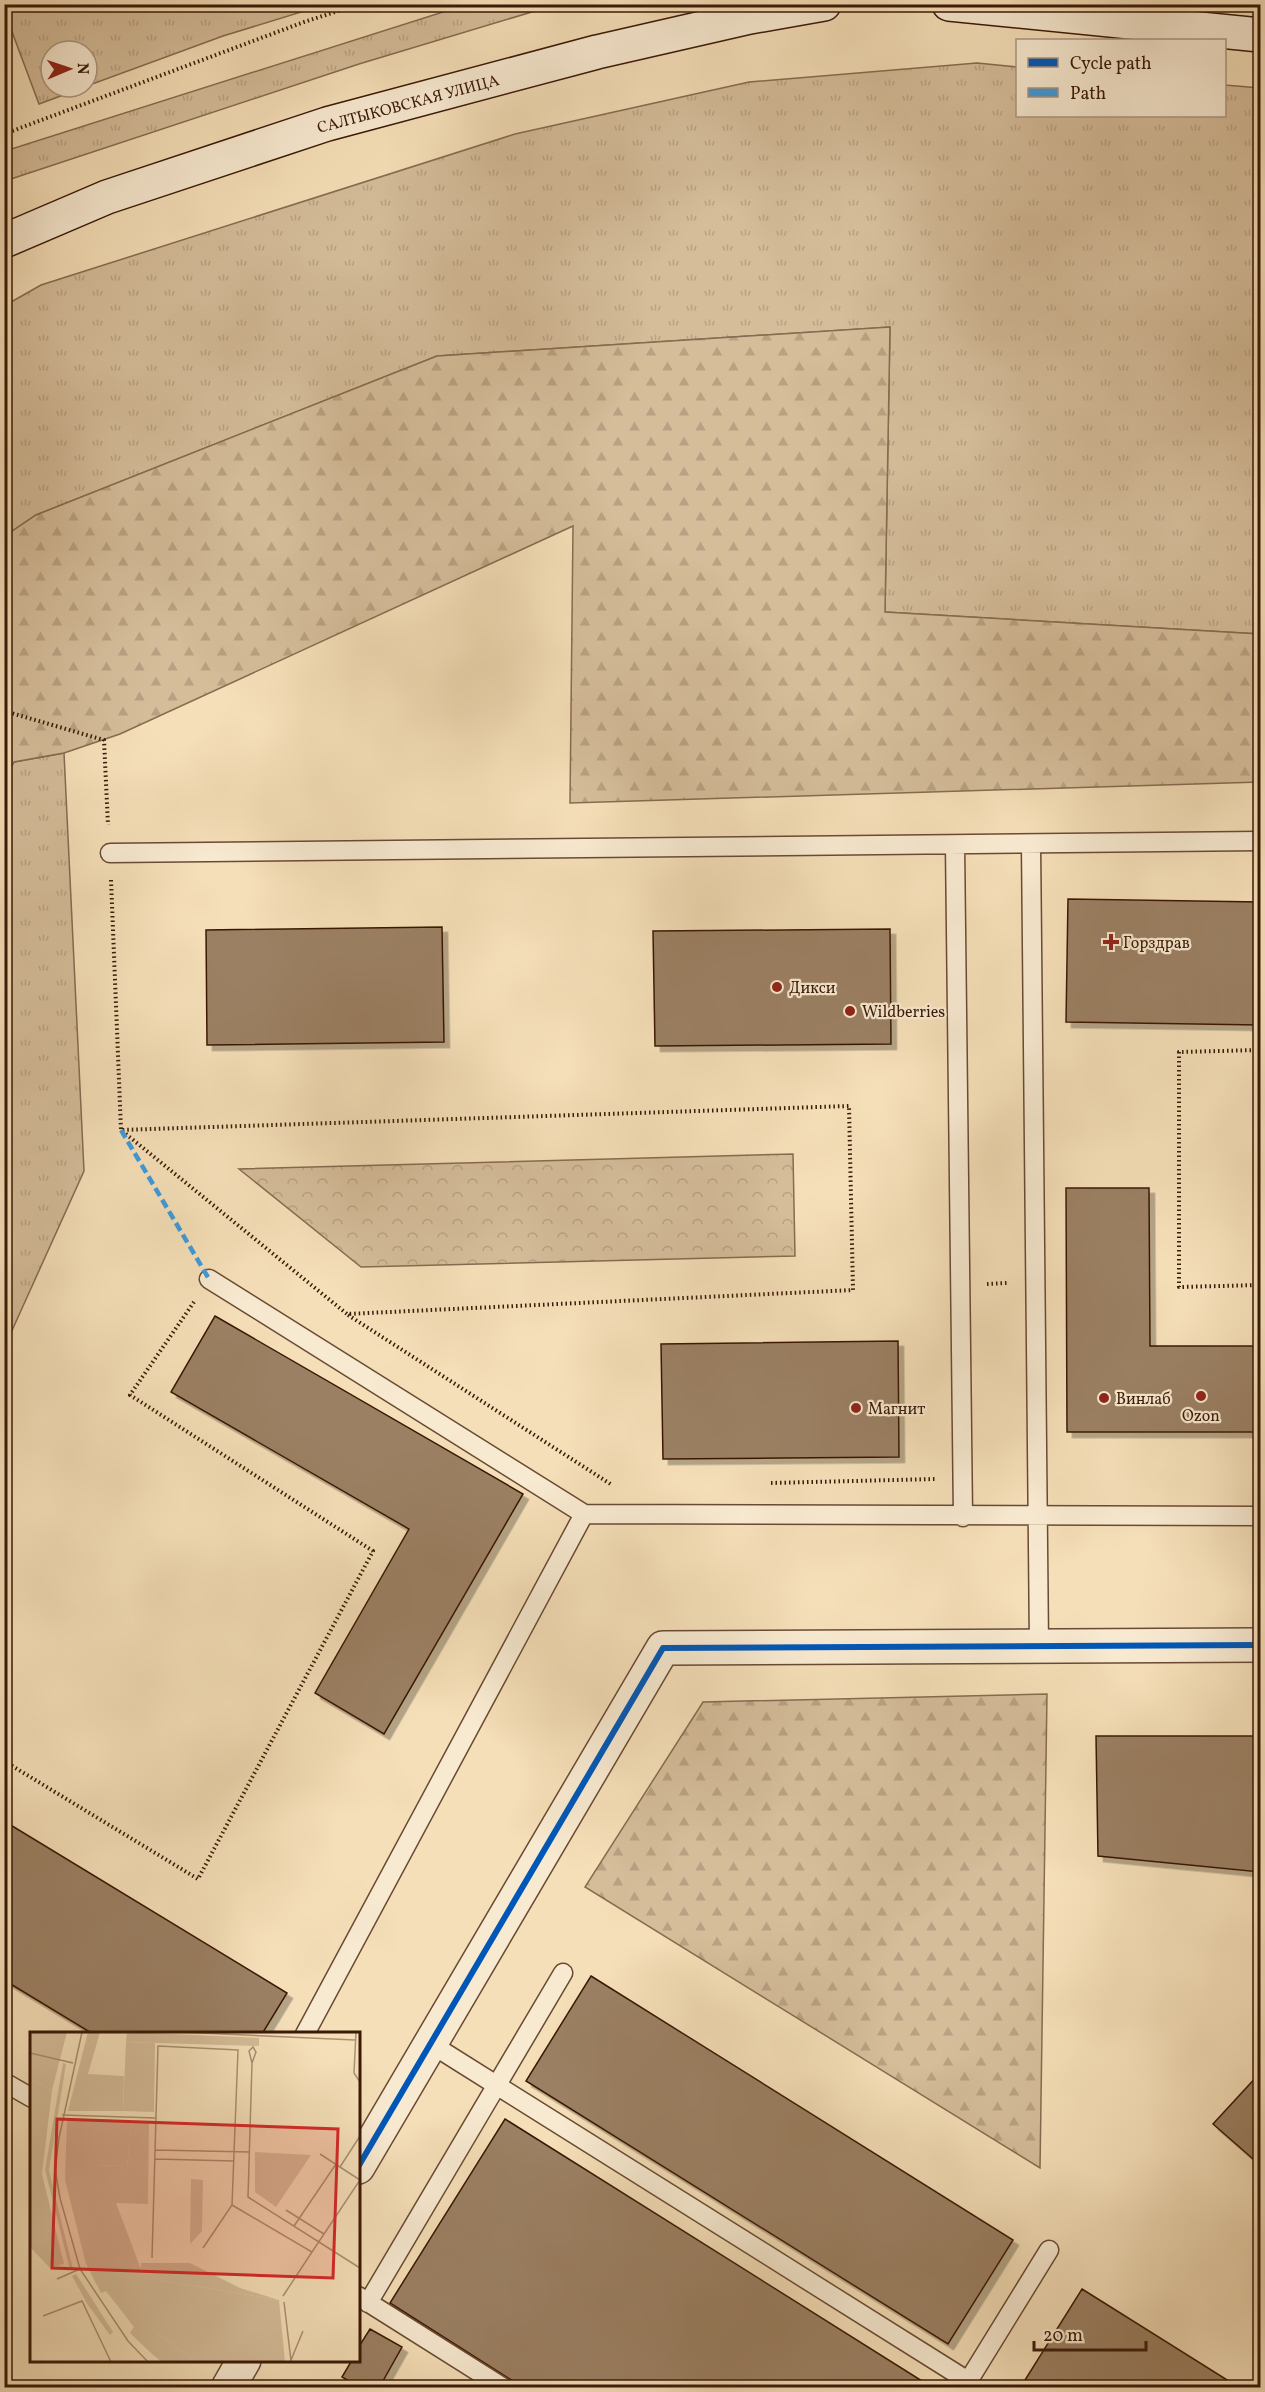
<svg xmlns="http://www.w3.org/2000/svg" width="1265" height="2392" font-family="Vollkorn,serif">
  <defs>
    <pattern id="grass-tufts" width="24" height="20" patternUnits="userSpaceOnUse" patternTransform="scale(1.5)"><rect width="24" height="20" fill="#d5bd9a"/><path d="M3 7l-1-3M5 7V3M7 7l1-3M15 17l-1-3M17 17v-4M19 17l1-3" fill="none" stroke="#b8a283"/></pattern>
    <pattern id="forest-firs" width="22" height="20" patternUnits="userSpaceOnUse" patternTransform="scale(1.5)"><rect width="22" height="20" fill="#d5bd9a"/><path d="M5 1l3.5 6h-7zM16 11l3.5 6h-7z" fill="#b8a283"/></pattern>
    <pattern id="park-crowns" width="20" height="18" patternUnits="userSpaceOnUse" patternTransform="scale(1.5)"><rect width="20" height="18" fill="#d5bd9a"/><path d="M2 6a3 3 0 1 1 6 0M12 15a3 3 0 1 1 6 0" fill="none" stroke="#b8a283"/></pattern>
    <filter id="shadow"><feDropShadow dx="5.5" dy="5.5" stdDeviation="0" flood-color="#0004"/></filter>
  </defs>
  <rect width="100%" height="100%" fill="#f5dfb8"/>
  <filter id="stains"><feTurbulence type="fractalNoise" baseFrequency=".00333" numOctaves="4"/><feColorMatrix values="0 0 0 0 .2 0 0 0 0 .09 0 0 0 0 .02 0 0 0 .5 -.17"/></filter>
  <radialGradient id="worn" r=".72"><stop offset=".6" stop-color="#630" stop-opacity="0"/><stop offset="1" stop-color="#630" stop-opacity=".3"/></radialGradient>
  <path fill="url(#grass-tufts)" stroke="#886b50" stroke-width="1.5" d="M5,4H324V5L223,36L87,86V51H51V87H85L39,104L5,13Z
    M465,5H555L359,64L5,181V151Z
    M977,63L1017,67L1018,116H1224L1225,85L1260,88V634L885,612L890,327L437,356L36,515L5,536L4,306L41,285L515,134L749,82Z
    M64,753L84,1171L5,1346V778L14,762Z"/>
  <path fill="url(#forest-firs)" stroke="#886b50" stroke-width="1.5" d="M890,327L885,612L1260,634V782L570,803L573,526L120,734L64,753L14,762L5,778V536L36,515L437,356Z
    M1047,1694L1040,2168L585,1887L703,1702Z"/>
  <path fill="url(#park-crowns)" stroke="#886b50" stroke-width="1.5" d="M793,1154L795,1256L361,1267L239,1169Z"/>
  <path fill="#9b8063" stroke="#3a1906" stroke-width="1.5" filter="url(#shadow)" d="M1068,899L1260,902V1025L1066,1022Z
    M442,927L444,1042L207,1045L206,930Z
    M890,929L891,1044L655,1046L653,931Z
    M1066,1188H1149L1150,1346H1260V1432H1067Z
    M215,1316L523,1494L384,1734L315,1693L409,1529L171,1392Z
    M898,1341L899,1457L663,1459L661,1344Z
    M1096,1736H1260V1872L1098,1856Z
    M4,1821L287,1993L262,2034H93L4,1980Z
    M591,1976L1013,2240L948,2344L526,2081Z
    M1260,2073V2165L1213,2124Z
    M505,2119L930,2386V2388H524L390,2303Z
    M1082,2289L1240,2388H1020Z
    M370,2329L402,2347L379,2388H361L342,2377L352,2360H358V2348Z"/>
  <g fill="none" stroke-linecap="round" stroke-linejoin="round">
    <defs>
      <path id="lane" d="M1031,844L1039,1646
        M955,845L963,1517
        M110,853L1260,841
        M209,1279L584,1514L1260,1516
        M305,2034L584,1514
        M431,2044L968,2381
        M4,2082L32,2098
        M358,2296L504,2388
        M368,2303L563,1973
        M964,2388L1049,2250"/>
      <path id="street" d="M358,2167L663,1648L1260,1645
        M228,2388L244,2360"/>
      <path id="secondary" d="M949,4L1260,35
        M4,241L107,197L327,124L597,52L750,17L824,4"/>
    </defs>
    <use href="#lane" stroke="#694a32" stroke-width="21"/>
    <use href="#street" stroke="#694a32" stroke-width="36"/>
    <use href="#secondary" stroke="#3a1906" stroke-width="36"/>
    <path stroke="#3a1906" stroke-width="4" stroke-dasharray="1.5 3" stroke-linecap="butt" d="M4,134L304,22L360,4
      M4,711L104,740L108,825
      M111,880L121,1130L849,1106L853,1290L347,1314L121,1130
      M1260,1050L1179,1052V1287L1260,1285
      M987,1284L1007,1283
      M348,1315L612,1485
      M771,1483L935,1479
      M4,1761L198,1879L373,1551L130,1395L194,1302"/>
    <use href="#lane" stroke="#f8ead1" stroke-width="18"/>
    <use href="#street" stroke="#f8ead1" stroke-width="33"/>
    <use href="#secondary" stroke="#f8ead1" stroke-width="33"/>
    <path stroke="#3e9bdd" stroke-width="4.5" stroke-dasharray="9 4.5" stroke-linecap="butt" d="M121,1130L209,1279"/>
    <defs>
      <path id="cycleway" d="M358,2167L663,1648L1260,1645"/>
    </defs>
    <use href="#cycleway" stroke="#f8ead1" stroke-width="10"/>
    <use href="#cycleway" stroke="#0057b8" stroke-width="6"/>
  </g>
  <g fill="#8f2418" stroke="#f8ead1" stroke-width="2">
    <path d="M1108 933h6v6h6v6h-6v6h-6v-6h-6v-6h6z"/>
    <circle cx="777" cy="987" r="6"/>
    <circle cx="850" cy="1011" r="6"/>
    <circle cx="1201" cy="1396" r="6"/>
    <circle cx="1104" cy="1398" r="6"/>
    <circle cx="856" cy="1408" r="6"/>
  </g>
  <g text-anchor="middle" stroke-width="4.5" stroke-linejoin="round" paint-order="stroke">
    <g font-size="16" fill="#3a1906" stroke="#f8ead1">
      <text transform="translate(408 103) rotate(-15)" y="6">САЛТЫКОВСКАЯ УЛИЦА</text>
    </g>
    <g font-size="16" fill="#3a1906" stroke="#f8ead1" text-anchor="start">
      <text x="1123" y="948">Горздрав</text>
      <text x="789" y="993">Дикси</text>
      <text x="862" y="1017">Wildberries</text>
      <text x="1116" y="1404">Винлаб</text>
      <text x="868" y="1414">Магнит</text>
      <text x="1201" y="1421" text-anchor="middle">Ozon</text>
    </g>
  </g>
  <g transform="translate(30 2032)">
    <rect width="330" height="330" fill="#f5dfb8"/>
    <path d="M58,0H70L58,42L94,44L93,79H38ZM33,31L36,32L19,138L43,237L40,238L15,138ZM0,47L22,58L12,142L34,232L20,236L0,215ZM37,86L102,89L97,134L64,133L83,234L124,298L166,330H132L122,322L100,301L104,295L76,259L71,261L56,232L35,148ZM111,231H160L210,256L249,268L129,248L111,237ZM46,242L83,300L80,303L58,273L42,244Z" fill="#d5bd9a"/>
    <path d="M97,0L229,6V14L96,10ZM102,89H119L118,172L86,171L111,237L129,248L249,268L255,330H166L124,298L100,263L83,234L65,186L64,133L97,134ZM225,120L281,123L246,175L225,160Z" fill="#d5bd9a"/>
    <path d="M96,10L125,11L124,80L93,79ZM161,147L173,148L172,199L160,212Z" fill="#d5bd9a"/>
    <path d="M0,0H37L22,58L0,47ZM99,53H111V74H98Z" fill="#d5bd9a"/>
    <path fill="none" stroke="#aa9071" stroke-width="1.5" d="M52,0L29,106L25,137L30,166L50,237L98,309L118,330M150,0L325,8M326,0L324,41L330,50M0,21L43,31M222,31L219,19L223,15L226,20L222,31L218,165L330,236M32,83L126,86M125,118L219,120M125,127L204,129M310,135L330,104M202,173L282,220L253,264M256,178L294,202M264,194L306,132M282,220L330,148L290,122M122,226L128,14L208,18L202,173L173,216M27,247L50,237M254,270L261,329M13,284L52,269L81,330M261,328L273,299"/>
    <path fill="#d62828" fill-opacity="0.15" stroke="#d62828" stroke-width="3" d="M27,87L308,97L303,246L22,236Z"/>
    <rect width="330" height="330" fill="none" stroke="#3a1906" stroke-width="3"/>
  </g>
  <rect width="1265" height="2392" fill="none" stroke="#f5dfb8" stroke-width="24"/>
  <rect x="6" y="6" width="1253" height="2380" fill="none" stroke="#3a1906" stroke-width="3"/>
  <rect x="12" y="12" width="1241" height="2368" fill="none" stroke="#3a1906" stroke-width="1.5"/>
  <rect x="1016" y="39" width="210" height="78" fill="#f8ead1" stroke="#ac9680" stroke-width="1.5"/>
  <rect x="1028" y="58" width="30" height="9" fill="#0057b8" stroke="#ac9680" stroke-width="1.5"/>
  <text x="1070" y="69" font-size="18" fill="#3a1906">Cycle path</text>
  <rect x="1028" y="88" width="30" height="9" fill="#3e9bdd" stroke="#ac9680" stroke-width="1.5"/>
  <text x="1070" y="99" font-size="18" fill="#3a1906">Path</text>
  <g transform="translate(69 69) rotate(88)"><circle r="28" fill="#f8ead1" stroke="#ac9680" stroke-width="1.5"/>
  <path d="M0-4.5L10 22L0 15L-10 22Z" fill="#8f2418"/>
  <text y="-9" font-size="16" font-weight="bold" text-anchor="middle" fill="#3a1906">N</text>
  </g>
  <path d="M1034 2341v9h112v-9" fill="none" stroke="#3a1906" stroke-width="3"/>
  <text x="1043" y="2341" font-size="18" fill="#3a1906" stroke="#f8ead1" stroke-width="4.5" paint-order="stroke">20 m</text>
  <rect width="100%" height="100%" filter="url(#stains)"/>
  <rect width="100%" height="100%" fill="url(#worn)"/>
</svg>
